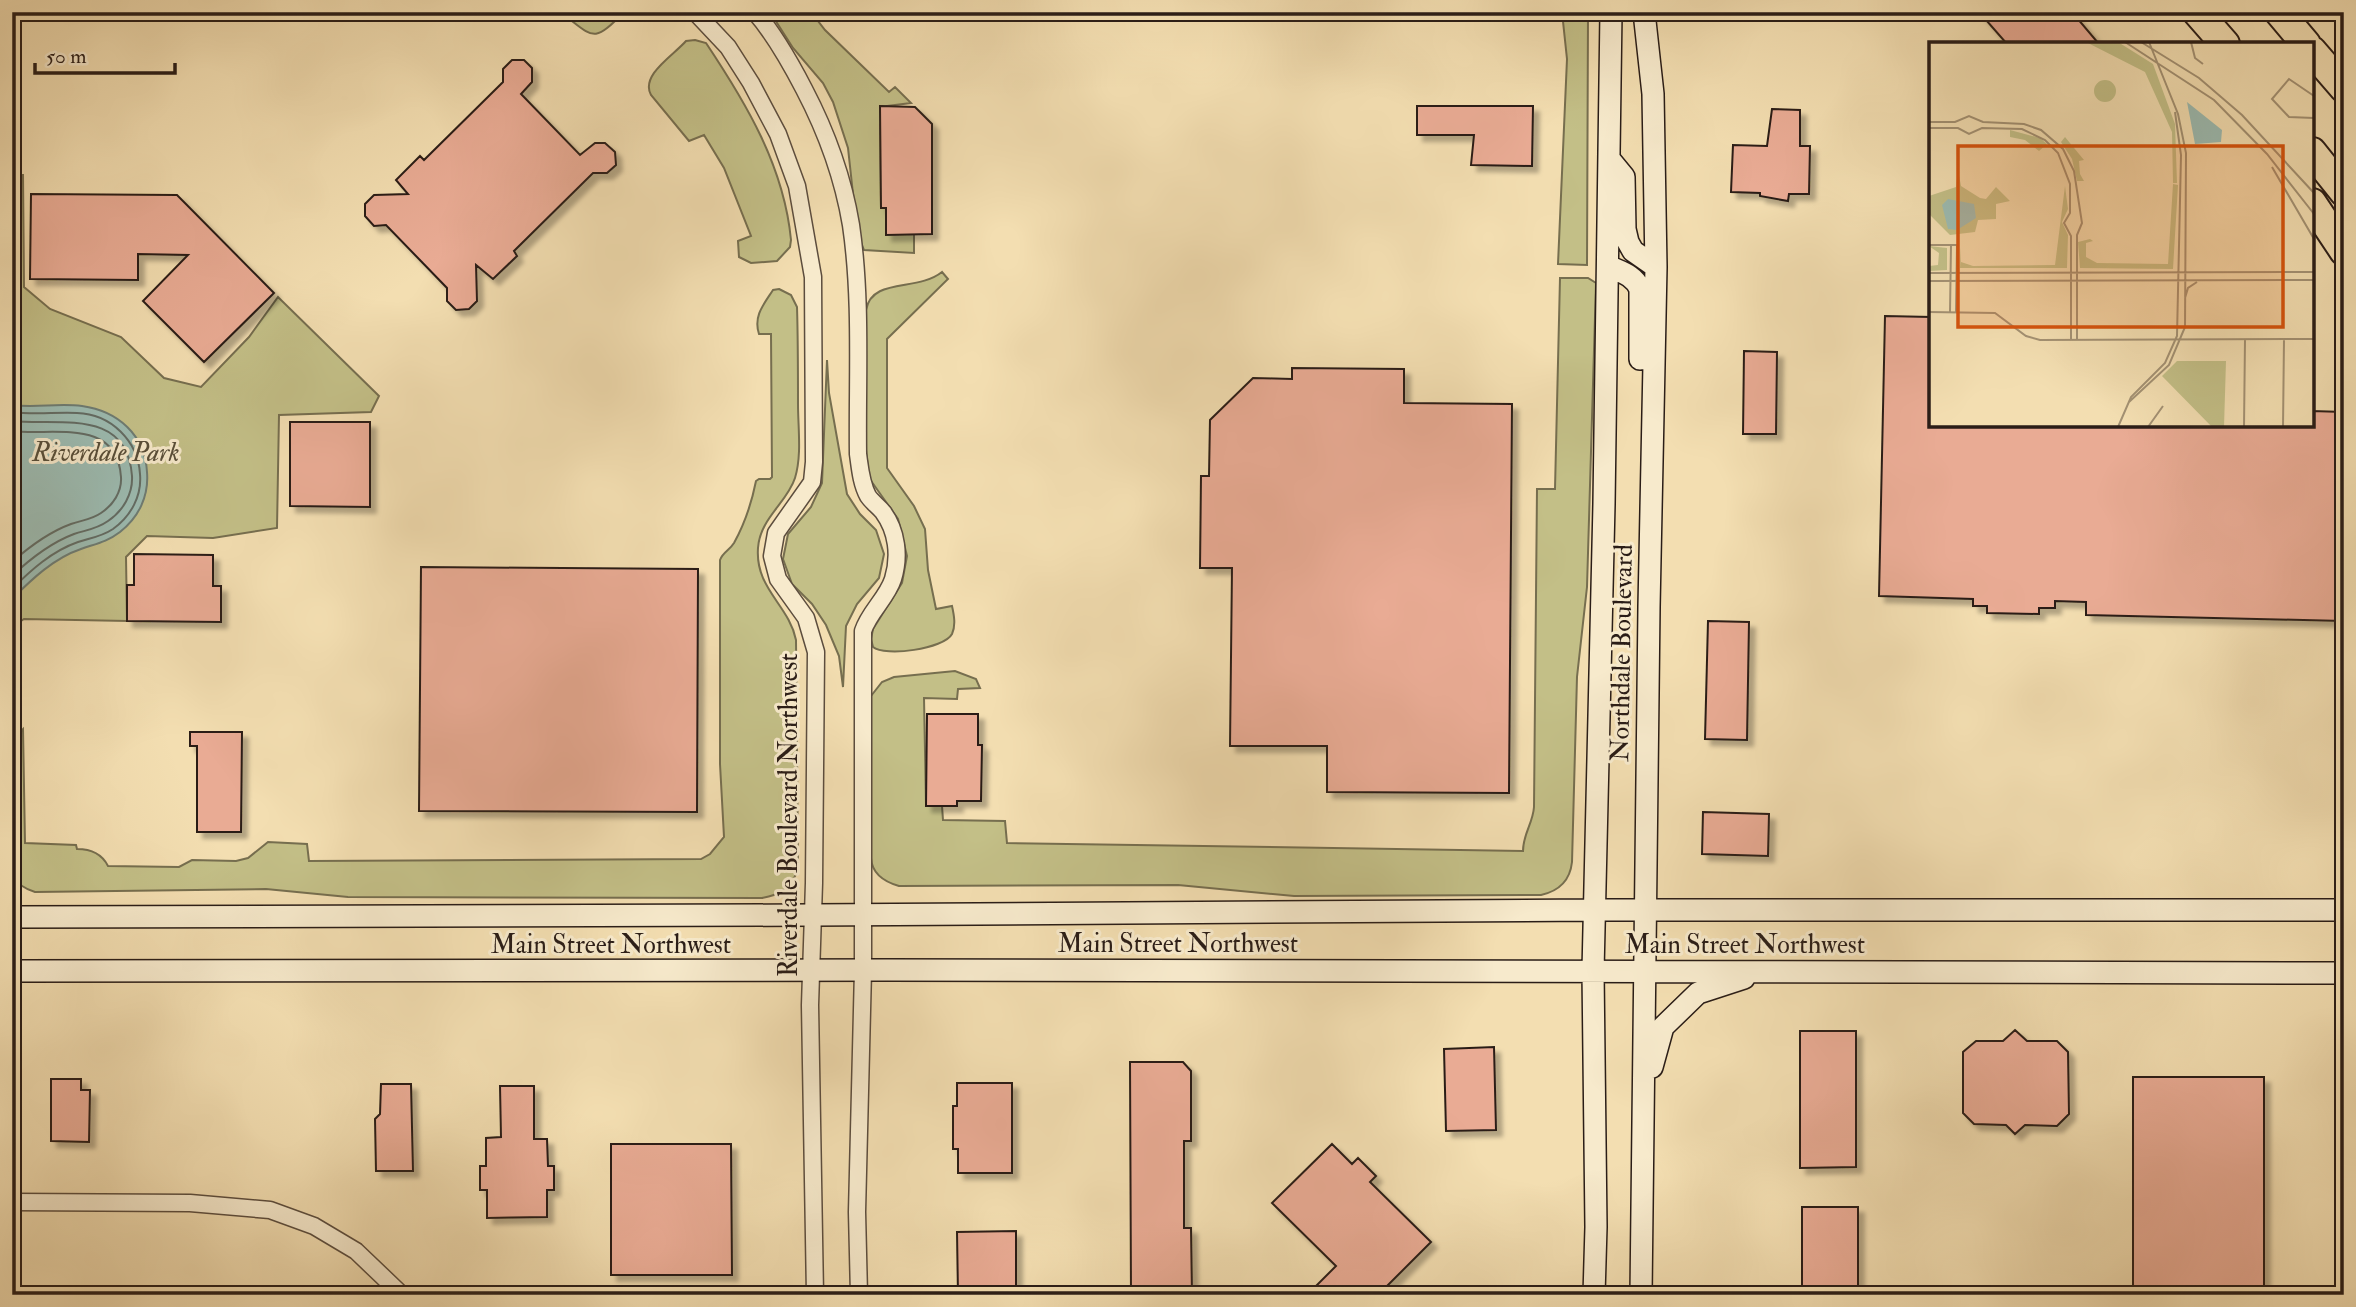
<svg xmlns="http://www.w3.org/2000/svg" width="2356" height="1307" font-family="'IM FELL Double Pica',serif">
  <defs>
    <filter id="shadow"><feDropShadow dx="6" dy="6" stdDeviation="2" flood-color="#0004"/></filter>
  </defs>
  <rect width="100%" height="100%" fill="#f3deb1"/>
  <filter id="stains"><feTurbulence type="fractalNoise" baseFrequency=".00286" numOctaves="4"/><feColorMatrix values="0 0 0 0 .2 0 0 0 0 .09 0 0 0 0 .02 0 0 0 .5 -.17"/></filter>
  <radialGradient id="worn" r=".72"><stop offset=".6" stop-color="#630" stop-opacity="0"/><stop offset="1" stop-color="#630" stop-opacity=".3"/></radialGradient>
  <path fill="#c3bf87" stroke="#766e4f" stroke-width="2" d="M560,12H624C592,45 594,37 560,12Z
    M770,12H811L825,30L889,92L895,87L911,103L880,107L881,208H886V234H914V253L864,250L860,240L854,203L848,148L833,102L823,83L793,48Z
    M1562,12H1588L1587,265L1558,264L1567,59Z
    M695,40L706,43C746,103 784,166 791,240L790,247L777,261L751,263L739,257L738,241L751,236L724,168L704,135L689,141L651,95C640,75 674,55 686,41Z
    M12,175H23L24,287L50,309L121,337L164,378L201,387L249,337L278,297L379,396L371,412L279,415L277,528L213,538L147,536L126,557L127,621L24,619L12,627Z
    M942,272L948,279L887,339V468L914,506L925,529L928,570L936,609L952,606C954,615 956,625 952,634C944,649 885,657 873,647L871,639L873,629L902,583L907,556L898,519L869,478L866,450V310C872,277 917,292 942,272Z
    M1560,278H1588L1596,283L1587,587L1577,677L1572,862C1570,881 1559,891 1541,895L1294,896L1178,885L899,886C885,882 872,874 871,858V696L882,682L894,677L955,671L976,679L980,688L958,689L957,699L924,698L926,804L942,806L943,820L1005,821L1007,843L1523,851C1523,834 1533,823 1534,807L1537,489H1555Z
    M779,289L791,295L797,307C798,339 798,371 798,404C798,428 802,455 795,478C787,503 760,518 758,548C755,589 789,605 796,640L798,869C792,887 780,895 762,898L348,897L266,889L35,892C25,889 18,885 12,876V740L23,729L25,843L76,845L77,849C90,849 102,854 108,866L179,867L192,860L236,861L248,858L268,842L307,844L309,861L701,859L710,854L724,837L720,764V560C723,552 729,551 734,543C744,525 752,501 756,481L759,479H770L772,477L771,334H759C753,316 764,304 773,290Z
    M827,360L829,393L847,494L860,514L876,530L884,554L879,578L857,604L846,626L843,687L839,656L826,625L812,604L792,584L783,559L788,534L811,507L822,483Z"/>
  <path fill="#9cbbb1" stroke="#6e7c73" stroke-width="2" d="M12,405C35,408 59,403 82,406C118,411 145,435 147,472C149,496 139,517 120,532C107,542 95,544 81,549C54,558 32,579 12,599Z"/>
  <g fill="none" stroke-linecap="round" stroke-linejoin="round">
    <path stroke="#636c64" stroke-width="2" d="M12,412C34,415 55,412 77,413C111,414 138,441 140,474C142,496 131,516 113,529C101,537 90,538 78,542C52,551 31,570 12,589
      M12,421C58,426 127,407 132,476C133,494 123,511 108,521C97,529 86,530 74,534C50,543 30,559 12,576
      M12,431C53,436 117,417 121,477C122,492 113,505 101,513C91,520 82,520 71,524C49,532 29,547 12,562"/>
  </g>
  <path fill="#e9ab94" stroke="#2a1d17" stroke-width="2" filter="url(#shadow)" d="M1979,12H2072L2099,44H2007Z
    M512,60H524L532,68V82L521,94L580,155L595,143H605L615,152L616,165L607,173H593L514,251L517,256L493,279L476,265L477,301L469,309L456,310L447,301V288L386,225L374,226L365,216V204L374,195L408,194L396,180L420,156L424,160L503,82V69Z
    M880,106L915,107L932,124V234L886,235V208H881Z
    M1417,106H1533L1532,166L1471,165L1474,135H1417Z
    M1772,109L1800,110V146H1810L1809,194H1789L1788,201L1760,196V193L1731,192L1733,145L1767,146Z
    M31,194L177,195L274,293L204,362L143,301L188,255L138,254V280L30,279Z
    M1885,316L1931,317V425H2312V411L2344,412V621L2086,615V602L2055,601V608H2039V614L1987,613V606H1973V599L1879,596Z
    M1744,351L1777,352L1776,434H1743Z
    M1292,368L1404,369V403L1512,404L1509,793L1327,792V746H1230L1232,568H1200L1201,476H1209L1210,420L1253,378L1292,379Z
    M290,422H370V507L290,506Z
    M134,554L213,555V586H221V622L127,621V585H134Z
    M421,567L698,569L697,812L419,811Z
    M1708,621L1749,622L1747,740L1705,739Z
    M927,714H978V745H982L981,801H957V806H926Z
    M190,732H242L241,832H197V746H190Z
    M1703,812L1769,814L1768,856L1702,854Z
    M2015,1030L2027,1041H2057L2068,1052L2069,1114L2057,1126L2025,1125L2015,1134L2006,1125L1974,1124L1963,1113V1052L1976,1041H2003Z
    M1800,1031H1856V1167L1800,1168Z
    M1494,1047L1496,1130L1446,1131L1444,1049Z
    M1130,1062H1183L1191,1071V1141H1184V1228H1191L1192,1295H1131Z
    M2133,1077H2264V1291H2133Z
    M51,1079H81V1090H90L89,1142L51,1141Z
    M957,1083H1012V1173H958V1149H953V1106H957Z
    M381,1084H411L413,1171H376L375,1119L380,1114Z
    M500,1086H534V1139H547L548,1166H554V1190H547V1217L487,1218V1190H480V1166H486V1138L501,1137Z
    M611,1144H731L732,1275H611Z
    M1332,1144L1352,1164L1358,1158L1376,1176L1370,1182L1431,1242L1378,1295H1307L1336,1266L1272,1203Z
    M1802,1207H1858V1295H1802Z
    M1016,1231V1295H958L957,1232Z"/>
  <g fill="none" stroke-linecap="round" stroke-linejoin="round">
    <defs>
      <path id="street" d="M695,12L728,47L751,83L778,134L797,186L813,277L814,462L812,482L776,533L772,556L778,579L806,618L816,652L814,883L810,1005L815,1295
        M755,12C775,35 790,62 804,89C826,131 843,177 851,225C862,300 857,378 858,454C860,468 861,483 868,496C872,502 878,506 883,512C897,531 900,556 893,579C887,598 869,612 863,631V970L857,1212L859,1295
        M12,1202L190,1203L270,1210L314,1226L356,1251L402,1295"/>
      <path id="secondary" d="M1610,160L1624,177L1625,229L1628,242L1633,251L1656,267
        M1608,266C1621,272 1634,275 1640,289V359
        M12,917L813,915L1595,910H2344
        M12,971L887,970L2344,973
        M1652,1067L1663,1027L1698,993L1744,978
        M1594,1295L1596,1227L1593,971L1604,504L1611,12
        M1641,1295L1649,607L1656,267L1653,94L1644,12"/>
      <path id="highway" d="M2197,12L2225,44
        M2279,12L2306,44
        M2312,51L2344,88
        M2312,152L2344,192
        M2312,203L2344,251"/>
    </defs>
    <use href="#street" stroke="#5c4d3e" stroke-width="19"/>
    <use href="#secondary" stroke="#2a1d17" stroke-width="24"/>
    <use href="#highway" stroke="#2a1d17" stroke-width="32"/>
    <use href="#street" stroke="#f7eacc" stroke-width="16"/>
    <use href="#secondary" stroke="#f7eacc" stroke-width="21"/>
    <use href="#highway" stroke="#f3deb1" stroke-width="28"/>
  </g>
  <g text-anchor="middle" stroke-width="6" stroke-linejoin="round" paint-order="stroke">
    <g font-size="26" font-style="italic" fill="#584e39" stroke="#f7eacc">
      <text x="106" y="461">Riverdale Park</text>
    </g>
    <g font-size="26" fill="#2a1d17" stroke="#f7eacc">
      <text transform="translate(1621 653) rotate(-89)" y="9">Northdale Boulevard</text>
      <text transform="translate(788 815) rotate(-90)" y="9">Riverdale Boulevard Northwest</text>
      <text x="1178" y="952">Main Street Northwest</text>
      <text x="611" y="953">Main Street Northwest</text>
      <text x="1745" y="953">Main Street Northwest</text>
    </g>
  </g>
  <g transform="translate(1929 42)">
    <rect width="385" height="385" fill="#f3deb1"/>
    <path d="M157,0H189L224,22L246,82L248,141H244L243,90L216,30ZM165 49a11 11 0 1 1 22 0a11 11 0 1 1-22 0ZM81,88L111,96L118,102L110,109L96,98L81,95ZM136,95L155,118L150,119L151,132L155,139H148L143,117L132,100ZM29,128L32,144L51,156L57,157L67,145L81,159L67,162V177L49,178L46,190L21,193L0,172V154L27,145ZM244,142L249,143L244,227L151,226L149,200L161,197L164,199L157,201V215L168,221L239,222ZM136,144L139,167L133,180L139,193L138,226H31L32,205V220L44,224L126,223ZM0,204L18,206V228L0,229V224L9,223L10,211ZM248,319H297L295,385H283L233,334Z" fill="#c3bf87"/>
    <path d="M258,60L293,88L292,100L266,102ZM19,157L45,162L47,176L28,188L19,187L13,163Z" fill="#9cbbb1"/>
    <path fill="none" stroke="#a39173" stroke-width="2" d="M196,0L285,58L338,112L385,172M212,0L270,36L313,73L385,151M262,0L266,16L274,22M385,54L360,37L343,57L360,75L385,76M0,80H26L40,74L54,80L95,82L112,88L134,107L145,129L153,181L148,193V298M0,86H29L40,92L53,86L93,87L116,98L129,111L141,142V171L135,181L142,194V298M343,125L385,197M0,203H28L27,270M0,231L385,230M0,239L385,238M256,256L259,246L268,240M0,270L66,271L97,294L111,298L385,297M21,270L22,203M200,360L240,323L256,285L257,111L249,72L220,0M189,385L202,355L236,321L248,294L252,113L246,70M219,385L234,364M315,385L316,297M354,385L355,297"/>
    <path fill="#d5530d" fill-opacity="0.15" stroke="#d5530d" stroke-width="3.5" d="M29,104H354V285H29Z"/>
    <rect width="385" height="385" fill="none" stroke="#2a1d17" stroke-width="3.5"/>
  </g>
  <rect width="2356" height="1307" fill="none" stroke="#f3deb1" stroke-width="42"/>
  <rect x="14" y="14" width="2328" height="1279" fill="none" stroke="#2a1d17" stroke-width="3.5"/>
  <rect x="21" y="21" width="2314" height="1265" fill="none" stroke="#2a1d17" stroke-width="2"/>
  <path d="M35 63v10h140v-10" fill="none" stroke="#2a1d17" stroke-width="3.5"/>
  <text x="46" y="63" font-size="21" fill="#2a1d17" stroke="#f7eacc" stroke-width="5" paint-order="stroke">50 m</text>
  <rect width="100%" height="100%" filter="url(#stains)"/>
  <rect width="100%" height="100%" fill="url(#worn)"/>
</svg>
